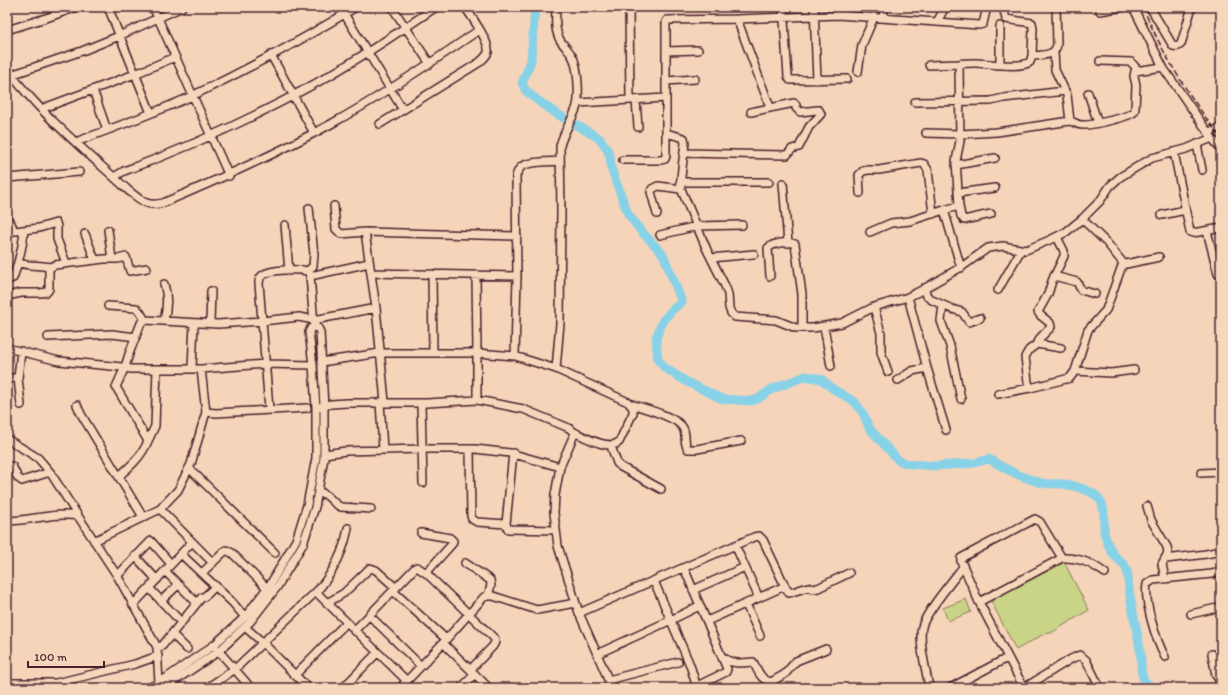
<svg xmlns="http://www.w3.org/2000/svg" width="1228" height="695" font-family="Itim,sans-serif">
  <rect width="100%" height="100%" fill="#f6d4ba"/>
  <filter id="ink" filterUnits="userSpaceOnUse"><feTurbulence type="fractalNoise" baseFrequency=".025" numOctaves="2"/><feDisplacementMap in="SourceGraphic" scale="8" xChannelSelector="R" yChannelSelector="G"/><feConvolveMatrix kernelMatrix="1 2 1 2 8 2 1 2 1" color-interpolation-filters="sRGB"/></filter>
  <g filter="url(#ink)">
    <path fill="#c9d487" stroke="#8a7a59" d="M1064,562L1089,610L1051,633L1044,634L1016,650L991,601Z
      M966,599L971,612L948,621L943,608Z"/>
    <g fill="none" stroke-linecap="round" stroke-linejoin="round">
      <path stroke="#88d2e8" stroke-width="9" d="M535,7L531,61L522,83L526,91L537,100L557,114L599,138L606,147L610,156L611,168L628,214L640,230L663,254L682,302L674,308L663,320L656,338L658,360L665,368L687,382L722,399L751,401L758,399L772,389L806,376L821,379L833,389L855,402L864,415L869,428L899,461L910,464L936,466L974,463L989,459C1005,469 1023,478 1042,483C1049,485 1055,483 1063,484C1073,485 1095,491 1100,500C1107,510 1102,525 1105,536C1107,542 1110,550 1114,555C1117,559 1122,562 1125,566C1129,573 1128,581 1129,589C1131,605 1135,621 1138,637C1139,644 1141,653 1141,661C1141,676 1141,680 1154,688"/>
      <defs>
        <path id="minor" d="M108,7L151,113
          M153,7L229,176
          M340,7L403,110
          M392,7L430,64
          M629,7L630,100
          M783,7L788,76L790,80L847,79
          M814,7L817,80
          M883,7L884,18
          M1003,7L1006,19L1032,23L1033,28L1032,56
          M1133,7L1164,69L1212,138
          M1150,7L1173,46C1176,47 1178,47 1181,44L1192,7
          M1100,11L1124,7
          M737,19L770,107
          M937,22L945,7
          M1000,26V65
          M7,30L49,17L77,7
          M666,51L698,50
          M1054,52L1055,70L1067,95L1070,121
          M271,55L314,133
          M1100,61L1131,62L1138,70
          M929,65L959,64
          M7,69C41,115 87,152 129,191C142,201 147,207 163,203C220,179 276,154 331,124C382,96 431,63 479,30
          M858,72L862,45L874,17
          M11,75L82,51L119,36L182,7
          M666,81L695,79
          M93,90L107,130
          M1088,93L1098,123
          M636,100L638,127
          M915,102L991,101L1004,98L1065,91
          M578,103L666,98
          M41,109L135,74L175,57
          M380,124L480,62C483,59 487,56 488,52C490,42 471,16 465,7
          M1208,132L1221,128
          M666,133L684,138L685,143L681,177V189L707,250L725,286L728,294L729,308L731,313L735,317L776,320L796,328H813L842,323L874,307L908,297L920,291L963,266L988,248L1003,246L1026,250L1052,239L1066,232L1082,219L1100,201L1110,186L1120,177L1152,158L1186,149L1212,138L1221,149
          M926,133L960,134L997,132L1070,121C1074,122 1078,125 1082,125C1090,126 1129,117 1134,112L1135,109L1136,85L1134,76L1135,71L1163,67
          M76,142C115,127 155,113 192,96C248,69 304,39 356,7
          M1197,144L1202,170
          M1174,152L1190,232L1193,233L1221,228
          M684,153L787,155L792,149L799,147L809,127L821,114L819,110H817L800,112L796,108V105L794,103L751,112
          M623,160H661L665,159L666,156V22L667,20L737,19L838,15L979,25L983,24L986,11L989,7
          M956,165L995,158
          M114,177L124,171C190,147 256,117 318,82C358,60 397,33 436,7
          M7,178L79,172
          M680,182H769
          M783,183L788,243
          M860,193L859,175L863,171L868,170H879L921,163L924,164L928,170L933,214
          M958,193L995,188
          M334,206L336,229L341,234L365,232L517,236
          M959,206L961,216L964,220L991,214
          M657,214L651,192L652,189L658,186L681,189
          M1162,215L1185,210
          M7,219L11,223L14,231
          M1082,219L1107,243L1123,263L1126,264L1159,257
          M285,225L289,271
          M108,230L112,259
          M1207,231L1218,274
          M7,232L39,228L56,223L57,226V239L66,263
          M365,232L376,308L385,402
          M870,232L891,223L910,221L944,210
          M85,234L95,260
          M660,235L697,226L742,225
          M1057,237L1064,251V256L1052,281L1048,294L1038,312L1040,315L1050,323L1051,327L1041,337L1037,344L1029,350L1025,357L1028,382L1030,388L1070,378L1075,371L1111,373L1134,370
          M711,258L754,254
          M19,263C29,266 39,265 50,267
          M961,268L944,210L959,206L956,161L960,141L959,64C964,63 969,63 975,63C987,63 1021,69 1030,62L1032,56C1042,55 1057,56 1057,43L1056,7
          M308,271L313,266L314,254L309,208
          M371,273L517,276
          M432,274L433,353
          M310,276L369,263
          M770,276L768,248C773,243 788,241 795,244L802,294V328
          M1054,276L1077,282L1081,290L1095,294
          M7,280L13,278C19,261 23,247 24,230
          M164,284C168,296 167,309 164,321
          M924,288L927,296L932,300L952,309L962,312L969,322L980,318
          M998,290L1021,250
          M7,296L21,293H40L47,292L49,289V268L55,265L104,259H118L126,257L130,271L147,268
          M908,297L927,368L946,430
          M943,305L941,321L950,346L961,399
          M108,306L136,308L140,312L145,320
          M874,307L881,333V352L888,372
          M210,323L211,291
          M824,327L831,366
          M48,337L112,334L136,337
          M1037,344L1061,348
          M7,348L59,361L122,367L131,369H201L265,364L313,365
          M515,356L517,276L516,176C517,173 518,170 521,167C528,161 551,162 560,161
          M321,362L380,353H477L476,275
          M192,368L194,323
          M556,369L628,402L633,408V413L619,442C609,451 585,437 574,432
          M1075,371L1088,330L1106,310L1123,263
          M7,378H18
          M898,380L912,371L927,368
          M998,394L1030,388
          M477,400V353L515,356L556,369L560,323L561,211L560,146C563,133 571,122 576,109C580,99 578,74 575,63C573,53 565,48 560,40C554,30 556,18 556,7
          M380,402L383,450
          M421,403L423,483
          M631,404C643,408 678,417 683,428C687,435 683,443 688,449H697L741,441
          M21,405L18,378L21,351
          M77,405L81,414L143,517
          M316,408L331,404L347,403H427L477,400L523,409L569,428L574,432L573,437L560,467L555,495L554,513L558,546L579,613L605,672L611,688
          M269,409L259,283C259,280 260,277 263,275C270,269 299,269 308,271L310,276L314,324
          M206,412L216,413L307,408
          M7,439L38,458L50,472L78,516
          M148,441L155,426L157,369
          M611,446L617,463L621,467L661,489
          M470,449L471,516L472,519L477,522L506,524
          M513,453L506,524L508,529L556,530
          M324,454L346,451L422,449H475L510,453L560,467
          M12,466L18,478L22,481L50,472
          M189,468L275,553
          M1201,473L1221,472
          M119,476C131,466 142,456 148,441L116,387L125,367L129,354L141,323L145,320L218,324L262,321L299,317L314,320L376,308
          M318,492C329,493 331,503 341,507L371,509
          M1147,506L1151,520L1167,547L1168,553L1162,564L1165,579
          M160,509L213,563
          M7,521C30,521 55,512 78,516L118,577L157,647L159,683
          M421,533L450,538L453,541L452,544L426,573
          M94,541L160,509L178,490L191,464L206,412L201,369
          M735,545L759,598
          M181,554L232,602L245,617
          M135,556L157,580
          M1166,559L1206,554L1221,551
          M465,563L490,580L491,585L488,596
          M684,568L727,669L726,672L697,686
          M165,571L197,603
          M202,573L226,550L232,553L267,588
          M117,576L151,541L171,564
          M654,581L690,665L697,688
          M149,588L181,622
          M693,590L745,567
          M393,591L446,639
          M316,592L407,681
          M161,601L178,585
          M979,602L1062,558C1079,557 1091,563 1105,573
          M327,603L344,593L370,568L376,570L396,588
          M746,604L760,636
          M133,605L192,542
          M579,613L754,537L759,536L763,540L785,586L789,593L808,587L813,589L818,588L849,573
          M1191,614L1221,607
          M369,615L421,666
          M707,621L785,586
          M245,627L263,643L308,688
          M354,631L415,568L417,567L426,573L495,639V642L493,646L471,669
          M172,634L187,649
          M443,643L484,597L488,596H493L537,610L576,603
          M157,647L162,646L202,597H204L216,586
          M217,649L251,688
          M597,654L671,620L699,606
          M1212,654L1216,675L1221,683
          M722,657C734,665 740,663 753,662C758,670 760,680 771,682L785,674L796,661L826,649
          M1165,657C1156,640 1144,602 1147,584L1153,580L1212,574L1221,571
          M295,675L346,623
          M608,680L678,662
          M7,683H56L135,664L158,656
          M148,688L159,683L214,645L245,617L271,583L296,540L307,505L316,458V408L313,365L309,332L311,328L314,327
          M164,688L219,651L250,622L277,587L303,544L315,507L324,458V407L320,332L318,328L314,327
          M207,688L235,669L319,589C334,571 344,551 348,528
          M343,688L377,653
          M400,688L443,643L489,688
          M461,688L475,674
          M929,688C927,673 918,642 922,627C925,613 953,580 963,567
          M950,688L1007,658
          M1024,688L979,602L961,561V558L1035,519L1040,522L1062,558
          M1024,688L1071,659L1080,655L1086,660L1100,688"/>
      </defs>
      <use href="#minor" stroke="#4a1f2b" stroke-width="10"/>
      <use href="#minor" stroke="#f5d8bc" stroke-width="7"/>
      <path stroke="#4a1f2b" stroke-width="1.5" stroke-dasharray="6 3" stroke-linecap="butt" d="M1143,7C1162,54 1190,98 1221,138"/>
    </g>
  </g>
  <rect width="1228" height="695" fill="none" stroke="#f5d8bc" stroke-width="24"/>
  <rect x="12" y="12" width="1204" height="671" fill="none" stroke="#4a1f2b" stroke-width="1.5" filter="url(#ink)"/>
  <path d="M28 661v6h76v-6" fill="none" stroke="#4a1f2b" stroke-width="2"/>
  <text x="34" y="661" font-size="12" fill="#4a1f2b" stroke="#f5d8bc" stroke-width="3" paint-order="stroke">100 m</text>
</svg>
